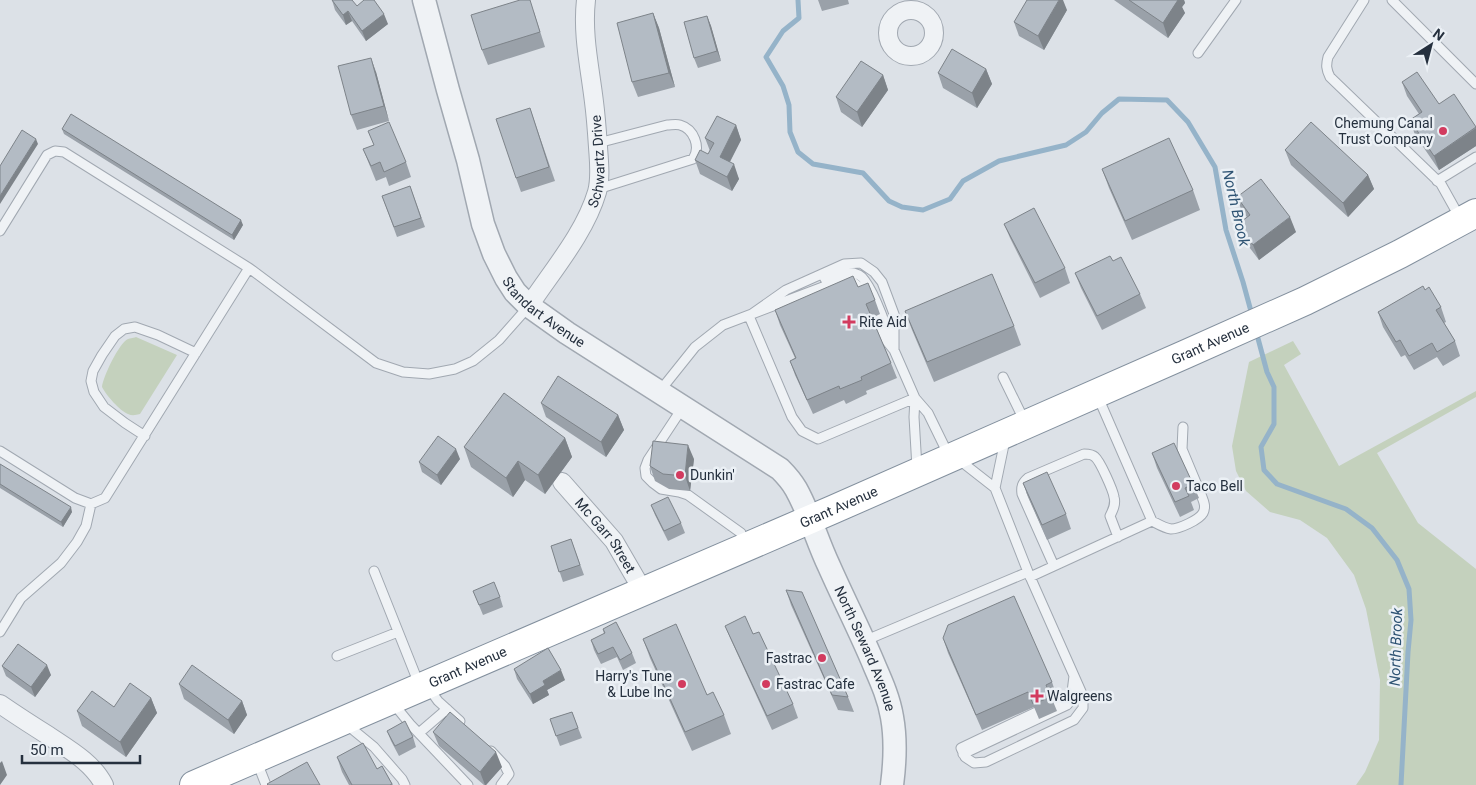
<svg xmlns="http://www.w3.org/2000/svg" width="1476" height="785" font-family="Roboto,sans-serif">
  <rect width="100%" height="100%" fill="#dce1e7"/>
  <path fill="#c4d1bd" d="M136,337L177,355L140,414C136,415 132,416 128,414C120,411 106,395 102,387C103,377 119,343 128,339C130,338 135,338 136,337Z
    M1293,341L1301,354L1284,365L1339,466L1476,391V397L1377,453L1418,523L1476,569V785H1356L1365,772L1379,740L1380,680L1366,609L1354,575L1327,538L1300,520L1270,512L1246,491L1236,471L1232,446L1249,362Z"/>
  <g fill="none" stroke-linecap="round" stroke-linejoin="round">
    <path stroke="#95b3c9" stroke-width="5" d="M798,0L799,18L783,31L766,57L783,86L789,105L790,132L798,152L813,164L863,173L889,201L902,207L923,210L950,199L963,181L999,161L1066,145L1086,132L1102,113L1119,99L1167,100L1188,122L1215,167L1226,230L1243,282L1252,315
      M1256,331L1267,372L1274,387V424L1261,447L1264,470L1277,484L1346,509L1372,528L1397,560L1409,589L1411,620L1408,652L1401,785"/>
    <defs>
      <path id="service" d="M1364,0L1328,57C1326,65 1326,69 1330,77L1441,184L1460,218
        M1392,0L1476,84
        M1198,53L1236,0
        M1437,181L1476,157
        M598,189L693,159C701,147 694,129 680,125C676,124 671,125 667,125L598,143
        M0,231L47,155L55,151L64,152L249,268L376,363L403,372L429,374L455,369L473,361L499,340L529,306
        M825,279C836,274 847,269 859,275C871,281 886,326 891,341
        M749,316L786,290L844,264L861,263L874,272L882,282L894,314V350L915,398L928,413L949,456
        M749,316L792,417L802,431L818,439L915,398L914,417L917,468
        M1003,377L1025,422
        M659,392L695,347L723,325L844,279C868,283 870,313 880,331C884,338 889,344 894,350
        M683,407L648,460L645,468L646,476L653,483L661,489L679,492L688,495L741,533
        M145,436L125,423L104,407L94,392L91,381L93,371L102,355L115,336L124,329L135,327L158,335L196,353
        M0,451L75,498L91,504L105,498L249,268
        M958,459L995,488
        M1152,521C1158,524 1164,528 1171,529C1179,529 1199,520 1203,513C1206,507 1204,502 1202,497L1182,449L1183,427
        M1054,566L1022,494C1021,487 1022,483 1028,478L1084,454C1088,454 1092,454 1095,457C1100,461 1113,490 1114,497C1116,504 1113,510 1110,516L1118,537
        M374,571L419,684
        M1028,572L1083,696V708L1074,720L986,762L974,763L965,757L961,748L1066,698L1072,692L1074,676
        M1030,577L1152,521L1098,397
        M0,632L21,598L61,563L77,542L86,526L91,504
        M864,641L1028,572L995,488L1005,440
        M337,656L398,632
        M428,687L438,701L460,721
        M392,702L410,724L468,785
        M346,724L374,747L402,779L405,785
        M419,733L447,709
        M491,751L505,766L509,774L501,785
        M963,754L1067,705L1074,697
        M257,762L266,785"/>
      <g id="minor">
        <circle cx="911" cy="33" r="23"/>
        <path id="s1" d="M529,306C552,271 585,233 597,192C601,178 599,162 598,147C597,132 596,117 594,102C590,68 582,34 586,0"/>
        <path id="s2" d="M562,482L614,541L643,591"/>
        <path d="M0,704C16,715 33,726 49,736C70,750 93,763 104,785"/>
      </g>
      <g id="tertiary">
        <path id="s3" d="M424,0L448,90L468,160L483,224L494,254L506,278L515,292L529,306L567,333L780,469C786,475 792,482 796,489C810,514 817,541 829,566C844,600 861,633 875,667C882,683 889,699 892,717C896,739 895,762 892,785"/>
      </g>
      <g id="trunk">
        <path id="s4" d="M194,785L832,510L1186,354L1305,301L1400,254L1476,213"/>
      </g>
    </defs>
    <use href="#service" stroke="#a1a8b1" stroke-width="11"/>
    <use href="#minor" stroke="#a1a8b1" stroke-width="20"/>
    <use href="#tertiary" stroke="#a1a8b1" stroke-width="25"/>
    <use href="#trunk" stroke="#83909e" stroke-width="30"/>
    <use href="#service" stroke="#eff2f5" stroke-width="9"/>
    <use href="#minor" stroke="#eff2f5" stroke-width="18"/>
    <use href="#tertiary" stroke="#eff2f5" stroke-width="22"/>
    <use href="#trunk" stroke="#fff" stroke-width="28"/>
  </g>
  <path fill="#9aa1a9" d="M332,0L357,6L388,24L366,41L352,21L346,25L335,10Z
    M818,0H848L849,4L822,11Z
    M1114,0H1184L1185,3L1182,7L1185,13L1168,38Z
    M1067,10L1044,50L1019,36L1014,22Z
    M534,12L545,47L488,65L482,50Z
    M653,13L659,28L675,87L638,97L632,82Z
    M707,16L711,26L721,61L698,68L694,58Z
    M986,69L992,84L977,108L943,88L938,73Z
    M376,72L389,121L357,130L351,115Z
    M883,75L888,90L862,127L841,112L836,97Z
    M1402,82L1476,127V146L1439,170L1415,135L1410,120L1419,114L1407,96Z
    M530,108L555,181L521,192L516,178Z
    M736,125L741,140L730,162L739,179L732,191L700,174L695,160L708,154L710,151L705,138Z
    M62,129L243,225L234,240L64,134Z
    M368,131L406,162L411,177L389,186L386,177L376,181L363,149L374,145Z
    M1285,150L1368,175L1374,189L1348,217L1291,165Z
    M1102,169L1193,190L1200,210L1132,240L1109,188Z
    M410,186L425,227L397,237L382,196Z
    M1237,197L1296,232L1259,260L1243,239L1238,224L1247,217L1242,212Z
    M1004,224L1065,268L1070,283L1040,298L1010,238Z
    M1113,261L1140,294L1146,308L1102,330L1081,288L1075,273Z
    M858,287L875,300L880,314L872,318L891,363L897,378L866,391L867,394L846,404L844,400L813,414L795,375L790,361L795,358L780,325L775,310Z
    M1425,290L1441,307L1446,322L1444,323L1455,341L1460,356L1443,366L1437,357L1414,370L1405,355L1401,357L1383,327L1378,312Z
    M905,311L1014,326L1021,345L934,382L912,330Z
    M541,403L618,415L624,430L606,457L546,417Z
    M565,438L572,457L545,494L525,480L513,497L471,467L464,447Z
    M1152,453L1193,484L1199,498L1191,502L1194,510L1180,517L1157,468Z
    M460,459L441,485L422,472L419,462Z
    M694,459L690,491L669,489L655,481L650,466Z
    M0,464L72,512L63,527L0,488Z
    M1023,483L1066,514L1071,529L1047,540L1028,497Z
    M651,505L681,523L685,533L668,541L655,515Z
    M571,539L584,575L563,582L551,546Z
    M786,590L848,697L854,712L838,710L791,605Z
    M473,591L500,597L503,607L483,615Z
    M725,626L753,634L793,704L798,718L772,730L731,640Z
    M603,629L632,653L636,663L623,670L617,657L601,664L594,650L591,640L604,634Z
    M943,638L1052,682L1057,697L1052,699L1057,711L1039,719L1034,707L982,730L948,653Z
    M643,639L707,695L724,715L731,734L692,751L650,658Z
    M2,666L51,675L35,697L6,676Z
    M514,669L565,680L547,690L549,695L533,704L517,679Z
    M179,684L242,701L247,715L234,734L184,699Z
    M151,698L157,713L126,757L82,726L77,711L114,707Z
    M572,712L582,738L560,746L550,719Z
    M387,731L413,737L416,747L399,756L391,741Z
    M433,732L502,767L486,785H484L439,746Z
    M337,757L377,769L382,766L393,785H349L342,772Z"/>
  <path fill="#7d8389" d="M1059,0H1063L1067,10L1044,50L1038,36Z
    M1176,0H1184L1185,3L1182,7L1185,13L1168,38L1163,23Z
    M348,11L352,21L346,25L343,15Z
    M653,13L659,28L675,87L669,73Z
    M384,14L388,24L366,41L362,31Z
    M707,16L711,26L721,61L717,51Z
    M371,58L376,72L389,121L384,106Z
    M986,69L992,84L977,108L972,93Z
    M883,75L888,90L862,127L857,112Z
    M736,125L741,140L725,171L720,157Z
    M1476,128V146L1439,170L1434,156Z
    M36,139L38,144L0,204V196Z
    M734,164L739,179L732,191L727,177Z
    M1368,175L1374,189L1348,217L1343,203Z
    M1290,217L1296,232L1259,260L1253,245Z
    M241,220L243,225L234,240L232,235Z
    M618,415L624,430L606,457L601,442Z
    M565,438L572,457L545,494L538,475Z
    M688,445L694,459L690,491L685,476Z
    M456,449L460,459L441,485L437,475Z
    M518,461L525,480L513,497L506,478Z
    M71,507L72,512L63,527L61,522Z
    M47,665L51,675L35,697L31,687Z
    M561,670L565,680L547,690L549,695L533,704L530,694L543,681Z
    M151,698L157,713L126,757L120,742Z
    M242,701L247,715L234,734L228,720Z
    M496,752L502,767L486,785H485L480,772Z
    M2,761L7,775L0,785V763Z"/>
  <path fill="#b3bbc4" stroke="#7d8389" d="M332,0H352L357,6L364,0H374L384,14L362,31L348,11L343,15Z
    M520,0H530L540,32L482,50L471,15Z
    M1027,0H1059L1038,36L1014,22Z
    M1129,0H1178L1163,23Z
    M653,13L669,73L632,82L617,23Z
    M707,16L717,51L694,58L684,22Z
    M952,49L986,69L972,93L938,73Z
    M371,58L384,106L351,115L338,66Z
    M861,61L883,75L857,112L836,97Z
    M1417,72L1439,104L1454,94L1476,127L1434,156L1410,120L1422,112L1402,82Z
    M530,108L549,167L516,178L496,119Z
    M71,114L241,220L232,235L62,129Z
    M717,116L736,125L720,157L734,164L727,177L695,160L700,150L708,154L714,143L705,138Z
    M389,122L406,162L384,172L380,162L371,166L363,149L374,145L368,131Z
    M1311,122L1368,175L1343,203L1285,150Z
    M22,130L36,139L0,196V166Z
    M1169,138L1193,190L1125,221L1102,169Z
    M1261,179L1290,217L1253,245L1238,224L1250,215L1237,197Z
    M410,186L421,218L394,227L382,196Z
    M1034,208L1065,268L1035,283L1004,224Z
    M1110,256L1113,261L1121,257L1140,294L1097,316L1075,273Z
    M992,274L1014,326L927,362L905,311Z
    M853,276L858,287L868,283L875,300L866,304L891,363L861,377L862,380L840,389L839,386L807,400L790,361L796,358L775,310Z
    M1423,286L1425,290L1429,287L1441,307L1436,310L1455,341L1437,352L1432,343L1409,356L1400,340L1396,342L1378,312Z
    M558,376L618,415L601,442L541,403Z
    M504,393L565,438L538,475L518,461L506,478L464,447Z
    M438,436L456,449L437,475L419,462Z
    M653,441L688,445L685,476L663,474L650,466Z
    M1174,443L1193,484L1185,488L1189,496L1175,502L1152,453Z
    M0,464L71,507L61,522L0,484Z
    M1047,472L1066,514L1042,525L1023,483Z
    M668,497L681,523L664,531L651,505Z
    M571,539L580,565L559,572L551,546Z
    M494,582L500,597L479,605L473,591Z
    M786,590L802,592L848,697L832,695Z
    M1014,596L1052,682L1046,685L1051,697L1033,704L1028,692L976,715L943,638L948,625Z
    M745,616L753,634L759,632L793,704L767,716L725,626Z
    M616,622L632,653L620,660L613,647L598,654L591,640L605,633L603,629Z
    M676,624L707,695L713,692L724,715L685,732L643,639Z
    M18,644L47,665L31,687L2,666Z
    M548,648L561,670L543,681L545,685L530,694L514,669Z
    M192,665L242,701L228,720L179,684Z
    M130,683L151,698L120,742L77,711L92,691L114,707Z
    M450,712L496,752L480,772L433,732Z
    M572,712L578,728L556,736L550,719Z
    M405,721L413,737L395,746L387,731Z
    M363,743L377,769L382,766L392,784L390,785H352L337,757Z
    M307,762L320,785H268L267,784Z"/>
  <g fill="#d23b5f" stroke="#ebf0f5" stroke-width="2">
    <circle cx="1443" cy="131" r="5"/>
    <path d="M846.5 314.5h5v5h5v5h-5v5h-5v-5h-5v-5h5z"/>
    <circle cx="680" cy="475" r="5"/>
    <circle cx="1176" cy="486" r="5"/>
    <circle cx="822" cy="658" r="5"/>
    <circle cx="682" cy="684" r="5"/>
    <circle cx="766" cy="684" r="5"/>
    <path d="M1034.5 688.5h5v5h5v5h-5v5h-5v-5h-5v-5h5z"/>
  </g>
  <g text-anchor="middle" stroke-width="5" stroke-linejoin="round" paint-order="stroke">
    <g font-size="14" fill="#25303e" stroke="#ebf0f5" text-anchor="start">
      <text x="1433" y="128" text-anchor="end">Chemung Canal<tspan x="1433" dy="16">Trust Company</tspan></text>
      <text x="859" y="327">Rite Aid</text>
      <text x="690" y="480">Dunkin'</text>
      <text x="1186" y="491">Taco Bell</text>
      <text x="812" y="663" text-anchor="end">Fastrac</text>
      <text x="672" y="681" text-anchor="end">Harry's Tune<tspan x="672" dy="16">&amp; Lube Inc</tspan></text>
      <text x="776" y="689">Fastrac Cafe</text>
      <text x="1047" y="701">Walgreens</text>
    </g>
    <g font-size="14" fill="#25303e" stroke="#ebf0f5">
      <text dy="5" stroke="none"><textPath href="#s1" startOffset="164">Schwartz Drive</textPath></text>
      <text dy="5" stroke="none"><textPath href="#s3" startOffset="342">Standart Avenue</textPath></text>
      <text dy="5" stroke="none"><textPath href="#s4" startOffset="1108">Grant Avenue</textPath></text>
      <text dy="5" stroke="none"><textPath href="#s4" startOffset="702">Grant Avenue</textPath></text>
      <text dy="5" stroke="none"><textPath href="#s2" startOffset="69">Mc Garr Street</textPath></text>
      <text dy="5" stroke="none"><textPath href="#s3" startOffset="826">North Seward Avenue</textPath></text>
      <text dy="5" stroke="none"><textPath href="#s4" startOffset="298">Grant Avenue</textPath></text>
    </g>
    <g font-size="15" font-style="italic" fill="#2e5373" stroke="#ebf0f5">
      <text transform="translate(1236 208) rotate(77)" y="5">North Brook</text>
      <text transform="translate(1396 647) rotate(-88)" y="5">North Brook</text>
    </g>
  </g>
  <g transform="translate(1431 45) rotate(36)" stroke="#ebf0f5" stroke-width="4" paint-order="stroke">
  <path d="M0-4L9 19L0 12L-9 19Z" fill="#25303e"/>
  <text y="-8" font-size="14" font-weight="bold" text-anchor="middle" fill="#25303e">N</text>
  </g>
  <path d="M22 755v8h118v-8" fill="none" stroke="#25303e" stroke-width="2.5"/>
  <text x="30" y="755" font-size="15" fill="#25303e" stroke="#ebf0f5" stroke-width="4" paint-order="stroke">50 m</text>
</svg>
